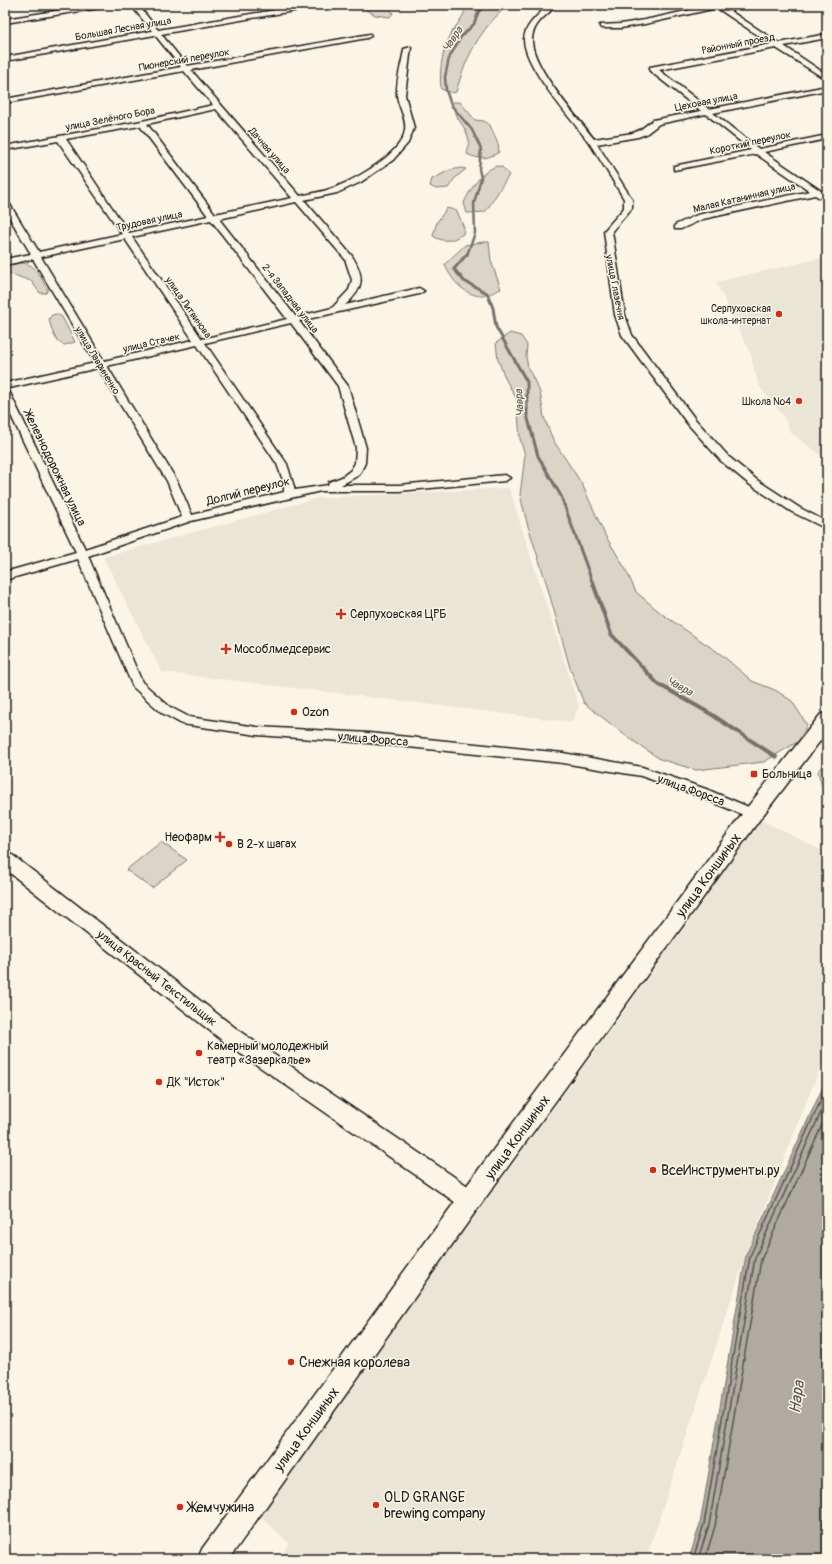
<svg xmlns="http://www.w3.org/2000/svg" width="832" height="1564" font-family="Pangolin,sans-serif">
  <rect width="100%" height="100%" fill="#fcf5e5"/>
  <filter id="ink" filterUnits="userSpaceOnUse"><feTurbulence type="fractalNoise" baseFrequency=".025" numOctaves="2"/><feDisplacementMap in="SourceGraphic" scale="8" xChannelSelector="R" yChannelSelector="G"/><feConvolveMatrix kernelMatrix="1 2 1 2 8 2 1 2 1" color-interpolation-filters="sRGB"/></filter>
  <g filter="url(#ink)">
    <path fill="#ebe5d6" d="M827,257V460L791,433L784,417L759,386L752,362V357L716,282Z
      M509,488L579,707L572,722L162,672L103,557L318,498Z
      M761,820L827,853V1050L746,1255L646,1559H280L289,1543L260,1516L315,1435L623,1013Z"/>
    <path fill="#dbd5c8" stroke="#7c7872" d="M358,5H387L393,13L390,17L375,15Z
      M464,5H509C480,28 466,57 456,92L453,93L441,89C439,69 442,52 451,34C456,25 464,17 466,7Z
      M452,102H460L475,120L484,121L490,125L498,144L499,152C488,159 479,160 467,154C468,150 469,145 469,141C466,124 455,121 452,102Z
      M496,166L502,167L509,175L488,208L485,212L467,213L464,203C470,189 481,172 496,166Z
      M461,168L466,169L455,178L448,188L436,189L430,186L432,179L450,170Z
      M447,208L457,211L464,228L463,234C452,241 444,243 433,236L437,222Z
      M483,242H489L491,261L501,289C495,291 488,296 482,296C465,296 450,279 445,264L465,245Z
      M19,263C36,262 40,277 48,290L46,293H40L31,281L8,273V266Z
      M57,314L62,317L75,342L65,345C55,344 51,328 49,319L52,315Z
      M510,333L521,336L527,345L526,356L528,368L540,392L544,417L553,440L582,484L605,535L625,568L636,592L662,614L722,655L752,681L775,690L792,701L807,725L799,741L764,762L696,770L660,759L626,736L584,703L570,668L546,582L527,523L520,495L525,455L520,439L517,400L506,380L498,360L496,343Z
      M827,757V797L824,794L818,772Z
      M161,842L187,860L152,888L126,870Z"/>
    <path fill="#b0aba1" stroke="#75726c" d="M827,1078V1559H689L700,1524L746,1255Z"/>
    <g fill="none" stroke-linecap="round" stroke-linejoin="round">
      <path stroke="#575551" stroke-width="1.5" d="M693,1559L704,1524L750,1256L827,1087
        M698,1559L709,1525L755,1258L827,1099
        M705,1559L715,1526L761,1260L827,1114"/>
      <path stroke="#75726c" stroke-width="2.5" d="M467,255L475,233L474,203L481,178L479,169L481,149L472,130L451,105L446,90L445,77L449,58L461,37L474,24L478,13L484,5"/>
      <path stroke="#75726c" stroke-width="3" d="M467,254L454,269L464,281L487,293L493,308L496,327L527,382V415L538,456L561,496L593,584"/>
      <path stroke="#75726c" stroke-width="4" d="M593,583L611,634L658,684L711,714L776,757"/>
      <defs>
        <path id="minor" d="M93,5H109L106,7L5,23V19Z
          M131,5H138L158,30L304,5H319L316,7L161,34L187,66L370,34L371,36L367,38L191,70L300,196C312,193 324,192 336,187C356,179 402,154 405,130C407,118 398,107 397,95C396,79 402,64 404,49L411,47L405,95L414,128L408,143L393,160L361,182L337,193L304,200L352,256C365,277 364,289 345,305L419,288L424,291L419,294L299,321L348,386L366,448L365,463L359,475L341,485H399L505,475L510,478L505,481L399,491H321L191,521L88,556L142,682L170,707L189,717L257,727L369,733L563,753L642,767L706,789L758,811L760,814L758,817L753,819L748,817L696,795L641,776L563,763L369,743L257,735L182,724L162,713L133,687L78,559L5,580V572L76,552L5,403V390L10,393L85,549L182,517L167,481L98,368L5,389V383L95,363L33,259L5,265V259L31,254L5,210V200L9,203L39,252L122,234L58,141L5,150V146L142,121L213,105L184,71L5,103V99L181,67L155,35L5,61V57L152,31ZM216,109L292,198L215,214L147,124ZM140,126L208,216L129,233L66,139ZM296,202L345,259L352,280L349,290L332,308L296,317L219,219ZM211,220L287,319L202,339L132,237ZM125,239L193,340L104,361L41,257ZM291,323L338,386L356,448L355,463L351,470L342,477L329,482L328,485L295,490L287,464L205,343ZM197,345L277,464L284,483V492L192,515L177,481L107,366Z
          M549,5H556C549,14 537,20 533,33C524,60 578,117 594,139L633,133L640,130L653,120L701,111L650,71V67L771,44L717,8L645,24L621,28H602L600,27V25L621,24L645,20L713,5H726L724,7L779,43L827,34V38L784,46L827,75V80L776,48L659,70L709,109L827,86V90L713,113L759,149L827,135V139L764,152L827,195V202L815,195L703,219L681,229H675V225L697,215L810,191L756,154L674,170V166L751,150L706,114L659,124L646,134L638,137L597,144L632,199V208L612,231L625,315L632,335L695,419L729,457L757,480L800,508L827,522V529L792,512L749,484L721,461L687,423L622,335L615,315L604,231L624,208V199C613,181 602,162 590,144C573,120 524,68 524,39C525,25 539,14 549,5Z"/>
        <path id="tertiary" d="M5,852L11,854L242,1033L478,1193L481,1200L478,1207L470,1210L462,1207L228,1045L5,869Z"/>
        <path id="secondary" d="M827,713V732L760,819L478,1208L229,1559H198L202,1549L462,1192L746,809L821,714Z"/>
      </defs>
      <use href="#minor" stroke="#1c1c1c" stroke-width="3"/>
      <use href="#tertiary" stroke="#1c1c1c" stroke-width="3"/>
      <use href="#secondary" stroke="#1c1c1c" stroke-width="3"/>
      <use href="#minor" fill="#fcf5e5" fill-rule="evenodd"/>
      <use href="#tertiary" fill="#fcf5e5" fill-rule="evenodd"/>
      <use href="#secondary" fill="#fcf5e5" fill-rule="evenodd"/>
    </g>
  </g>
  <g fill="#c8321e" stroke="#fcf5e5" stroke-width="1.5">
    <circle cx="779" cy="314" r="4"/>
    <circle cx="799" cy="401" r="4"/>
    <path d="M339 608h4v4h4v4h-4v4h-4v-4h-4v-4h4z"/>
    <path d="M224 643h4v4h4v4h-4v4h-4v-4h-4v-4h4z"/>
    <circle cx="294" cy="712" r="4"/>
    <rect x="750" y="770" width="8" height="8" rx="2"/>
    <path d="M218 831h4v4h4v4h-4v4h-4v-4h-4v-4h4z"/>
    <circle cx="229" cy="844" r="4"/>
    <circle cx="199" cy="1053" r="4"/>
    <circle cx="159" cy="1082" r="4"/>
    <circle cx="653" cy="1170" r="4"/>
    <circle cx="291" cy="1362" r="4"/>
    <circle cx="376" cy="1505" r="4"/>
    <circle cx="180" cy="1507" r="4"/>
  </g>
  <g text-anchor="middle" stroke-width="3" stroke-linejoin="round" paint-order="stroke">
    <g font-size="10" fill="#1c1c1c" stroke="#fcf5e5">
      <text transform="translate(123 28) rotate(-10)" y="4">Большая Лесная улица</text>
      <text transform="translate(738 43) rotate(-11)" y="4">Районный проезд</text>
      <text transform="translate(184 59) rotate(-10)" y="4">Пионерский переулок</text>
      <text transform="translate(706 101) rotate(-11)" y="4">Цеховая улица</text>
      <text transform="translate(110 118) rotate(-11)" y="4">улица Зелёного Бора</text>
      <text transform="translate(750 142) rotate(-12)" y="4">Короткий переулок</text>
      <text transform="translate(270 150) rotate(49)" y="4">Дачная улица</text>
      <text transform="translate(744 197) rotate(-13)" y="4">Малая Катанинная улица</text>
      <text transform="translate(149 220) rotate(-12)" y="4">Трудовая улица</text>
      <text transform="translate(616 287) rotate(79)" y="4">улица Глазечня</text>
      <text transform="translate(291 298) rotate(52)" y="4">2-я Западная улица</text>
      <text transform="translate(189 307) rotate(55)" y="4">улица Литвинова</text>
      <text transform="translate(151 342) rotate(-13)" y="4">улица Стачек</text>
      <text transform="translate(98 360) rotate(59)" y="4">улица Лавриненко</text>
    </g>
    <g font-size="10" fill="#1c1c1c" stroke="#fcf5e5" text-anchor="end">
      <text x="771" y="312">Серпуховская<tspan x="771" dy="12">школа-интернат</tspan></text>
      <text x="791" y="405">Школа №4</text>
    </g>
    <g font-size="11" font-style="italic" fill="#575551" stroke="#fcf5e5">
      <text transform="translate(452 39) rotate(-56)" y="4">Чавра</text>
      <text transform="translate(519 403) rotate(-93)" y="4">Чавра</text>
      <text transform="translate(680 686) rotate(29)" y="4">Чавра</text>
    </g>
    <g font-size="12" fill="#1c1c1c" stroke="#fcf5e5">
      <text transform="translate(55 468) rotate(64)" y="4">Железнодорожная улица</text>
      <text transform="translate(248 491) rotate(-14)" y="4">Долгий переулок</text>
      <text transform="translate(373 739) rotate(5)" y="4">улица Форсса</text>
      <text transform="translate(691 790) rotate(20)" y="4">улица Форсса</text>
      <text transform="translate(157 978) rotate(38)" y="4">улица Красный Текстильщик</text>
    </g>
    <g font-size="12" fill="#1c1c1c" stroke="#fcf5e5" text-anchor="start">
      <text x="350" y="618">Серпуховская ЦРБ</text>
      <text x="234" y="653">Мособлмедсервис</text>
      <text x="302" y="716">Ozon</text>
      <text x="762" y="778">Больница</text>
      <text x="212" y="841" text-anchor="end">Неофарм</text>
      <text x="237" y="848">В 2-х шагах</text>
      <text x="207" y="1050">Камерный молодежный<tspan x="207" dy="14">театр «Зазеркалье»</tspan></text>
      <text x="167" y="1086">ДК "Исток"</text>
    </g>
    <g font-size="14" fill="#1c1c1c" stroke="#fcf5e5">
      <text transform="translate(708 875) rotate(-54)" y="5">улица Коншиных</text>
      <text transform="translate(517 1137) rotate(-54)" y="5">улица Коншиных</text>
      <text transform="translate(306 1429) rotate(-54)" y="5">улица Коншиных</text>
    </g>
    <g font-size="14" fill="#1c1c1c" stroke="#fcf5e5" text-anchor="start">
      <text x="661" y="1175">ВсеИнструменты.ру</text>
      <text x="299" y="1367">Снежная королева</text>
      <text x="384" y="1502">OLD GRANGE<tspan x="384" dy="16">brewing company</tspan></text>
      <text x="188" y="1512">Жемчужина</text>
    </g>
    <g font-size="16" font-style="italic" fill="#575551" stroke="#fcf5e5">
      <text transform="translate(796 1397) rotate(-82)" y="6">Нара</text>
    </g>
  </g>
  <rect width="832" height="1564" fill="none" stroke="#fcf5e5" stroke-width="20"/>
  <rect x="10" y="10" width="812" height="1544" fill="none" stroke="#1c1c1c" stroke-width="1.5" filter="url(#ink)"/>
</svg>
